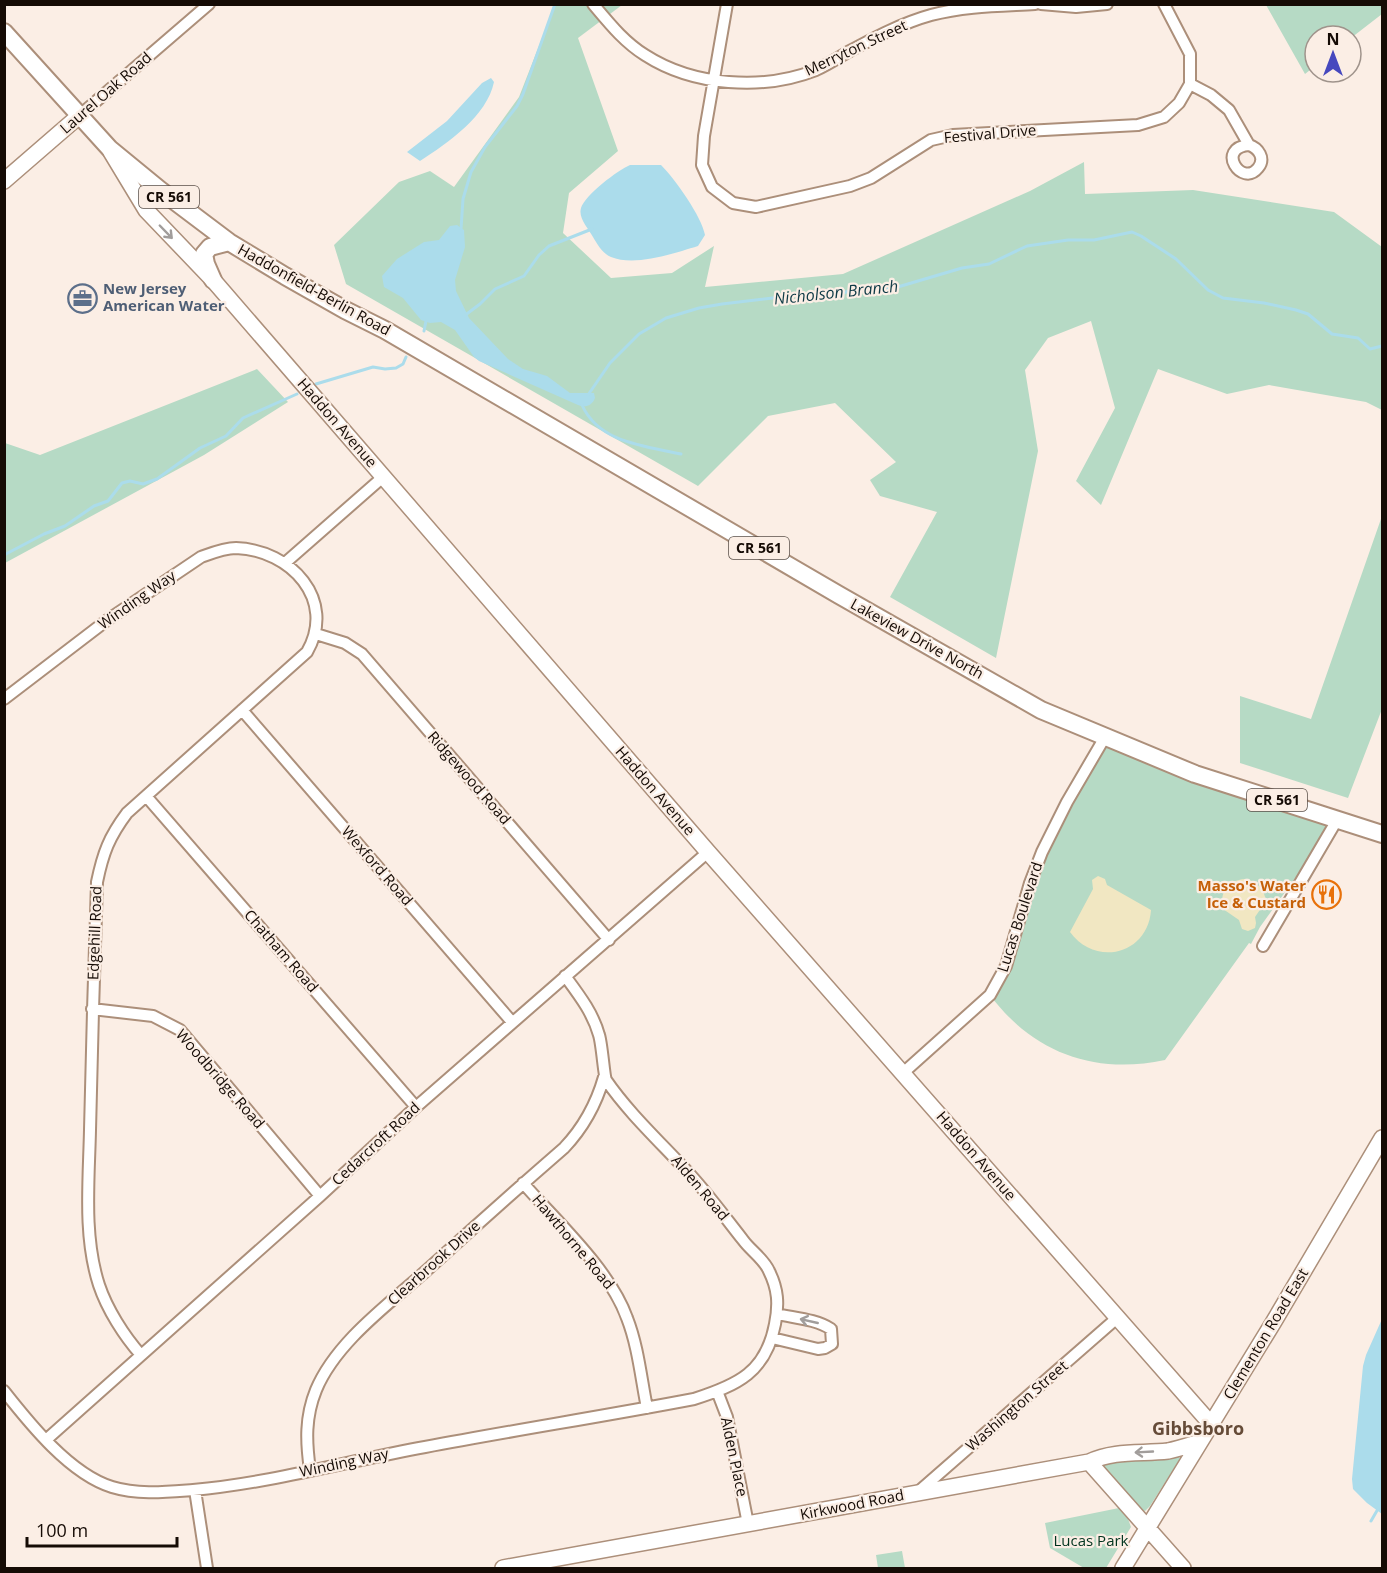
<svg xmlns="http://www.w3.org/2000/svg" width="1387" height="1573" font-family="'Open Sans',sans-serif">
  <rect width="100%" height="100%" fill="#fbeee5"/>
  <path fill="#b6dac5" d="M555,5H622L578,38L618,151L569,193L563,233L611,278L672,273L714,246L705,287L843,274L1030,191L1084,162L1085,194L1193,190L1334,212L1382,247V410L1366,402L1269,385L1227,394L1158,369L1101,505L1076,481L1115,408L1091,321L1048,338L1025,370L1038,451L996,658L890,597L937,512L880,496L870,480L896,462L835,403L768,416L698,486L346,284L334,245L399,182L430,171L454,187L519,97Z
    M1266,5H1382V14L1351,38V36H1315V66L1305,74Z
    M257,369L288,402L204,455L5,563V443L40,455Z
    M1382,516V709L1348,798L1240,763V696L1311,719Z
    M1105,737L1337,820L1260,927L1251,944L1249,943L1165,1060C1095,1075 1033,1053 990,995L1030,883Z
    M1177,1453L1180,1459L1150,1506L1145,1511L1142,1510L1100,1462Z
    M1119,1508L1128,1519L1131,1527L1106,1568H1084L1050,1548L1045,1523Z
    M902,1551L905,1568H878L876,1555Z"/>
  <path fill="#f1e7c2" d="M1098,876L1105,879L1107,885L1151,910C1148,955 1095,967 1070,932L1093,889L1092,880Z
    M1245,879C1257,881 1264,889 1266,901L1255,917L1256,923L1255,928L1248,931L1242,929L1239,920L1223,909C1219,893 1228,880 1245,879Z"/>
  <path fill="#abdceb" d="M491,78L494,82C487,116 448,143 420,161L407,152L447,121L482,83Z
    M630,165H661C675,179 702,217 705,235L698,246C675,253 635,267 611,257C603,254 597,244 593,237C588,228 578,218 581,208C585,195 618,170 630,165Z
    M457,225L464,230L465,247L455,280L456,291L469,318L508,359L523,369L547,376L570,393H594L595,398C592,406 585,408 578,405L479,361L474,357L455,330L441,322L430,323L421,320L403,298L384,287L382,276L397,259L424,242L439,240L450,226Z
    M1382,1319V1514L1367,1503L1353,1489L1352,1479L1363,1366L1366,1355Z"/>
  <g fill="none" stroke-linecap="round" stroke-linejoin="round">
    <path stroke="#abdceb" stroke-width="3" d="M461,229L463,199L471,172L485,147L517,106L523,94L555,4
      M464,316L480,304L495,289L524,276L539,255L549,246L592,229
      M424,331L426,321
      M316,384L373,367L385,369L396,368L403,364L406,357
      M588,395L610,363L639,334L666,318L699,308L722,304L806,294L834,296L855,289L862,290L874,286L891,289L962,268L989,264L1027,246L1068,240H1094L1132,232L1141,236L1176,259L1208,290L1223,298L1264,303L1296,310L1308,314L1332,334L1358,338L1370,349L1382,346
      M582,405C599,443 645,446 681,454
      M4,555L44,534L65,526L94,506L108,501L122,483L130,481L143,484L157,479L200,448L226,436L243,418L297,394
      M1371,1521L1382,1502"/>
    <defs>
      <path id="street" d="M593,4C609,23 624,42 645,55C693,86 763,91 816,70C827,65 838,58 848,52C874,38 902,23 931,15C965,6 1000,6 1035,4
        M727,4L704,136L702,165L712,187L733,203L756,207L850,186L871,178L931,140L953,135L1138,125L1164,117L1179,103L1190,84V54L1164,4
        M1041,4L1076,7L1107,4
        M1190,84L1211,95L1229,110L1249,145C1215,148 1242,188 1258,168C1266,158 1258,148 1249,145
        M79,116L209,4
        M285,563L383,477
        M316,634L345,643L362,654L609,940
        M4,699L106,621L201,557C212,553 224,548 236,548C291,550 337,600 307,652L127,813C109,837 103,853 97,882C94,965 92,1047 90,1130C89,1180 83,1236 99,1285C107,1309 124,1336 141,1355
        M242,710L512,1022
        M146,796L416,1107
        M1263,946L1337,820
        M92,1009L153,1016L180,1030L320,1196
        M903,1073L990,995L1006,966L1030,883L1042,852L1067,802L1105,737
        M523,1183C557,1222 610,1270 627,1318C638,1346 641,1378 647,1408
        M772,1338L818,1349L825,1348L832,1344L831,1329C816,1319 794,1318 777,1314
        M4,1391C30,1424 70,1474 112,1487C138,1495 166,1492 193,1490C271,1483 348,1461 425,1447C515,1430 605,1416 694,1399C738,1385 766,1372 775,1324C779,1304 778,1289 769,1271C764,1259 750,1250 743,1240C724,1216 706,1191 685,1169C658,1140 628,1112 606,1080C604,1076 602,1044 599,1035C593,1013 579,995 565,976
        M717,1391L727,1417L748,1524
        M47,1439L320,1196L416,1107L708,852
        M310,1470C306,1442 305,1417 316,1390C336,1342 389,1304 427,1270C472,1229 518,1188 564,1148C584,1127 596,1105 604,1077
        M195,1490L207,1568
        M918,1492L1117,1318"/>
      <path id="secondary" d="M111,152L146,210L213,280L708,852L1211,1424
        M4,181L79,116
        M1089,1462L1183,1568
        M503,1568L1089,1462C1114,1450 1141,1454 1168,1451C1179,1449 1190,1445 1200,1442
        M1123,1568L1273,1323L1382,1138"/>
      <path id="primary" d="M4,32L110,149L160,190L229,242L285,276L345,310L385,330L839,595L1041,710L1195,774L1382,834
        M213,280L206,264L204,254L210,247L229,242"/>
    </defs>
    <use href="#street" stroke="#ac8f7a" stroke-width="14"/>
    <use href="#secondary" stroke="#ac8f7a" stroke-width="18"/>
    <use href="#primary" stroke="#ac8f7a" stroke-width="20"/>
    <use href="#street" stroke="#fff" stroke-width="10"/>
    <use href="#secondary" stroke="#fff" stroke-width="15"/>
    <use href="#primary" stroke="#fff" stroke-width="16"/>
  </g>
  <defs><path id="oneway-shaft" d="M-6 0H5M1.5-3L5.5 0L1.5 3" fill="none" stroke-width="1.6" stroke-linecap="round" stroke-linejoin="round" transform="scale(1.5)"/></defs>
  <g stroke="#a19d9b">
    <use href="#oneway-shaft" transform="translate(166 232) rotate(46)"/>
    <use href="#oneway-shaft" transform="translate(809 1321) rotate(-167)"/>
    <use href="#oneway-shaft" transform="translate(1144 1452) rotate(177)"/>
  </g>
  <defs>
    <symbol id="office-ring" viewBox="-11 -11 22 22"><circle r="9.5" fill="#fbeee5" stroke="#5c6f8a" stroke-width="1.5"/><path d="M-6-3h4V-5.5h4V-3h4V5H-6ZM-1-4.5V-3h2v-1.5ZM-6 0V1H6V0Z" fill="#5c6f8a"/></symbol>
    <symbol id="restaurant-ring" viewBox="-11 -11 22 22"><circle r="9.5" fill="#fbeee5" stroke="#e8710a" stroke-width="1.5"/><path d="M-5-6h1v4h1v-4h1v4h1v-4h1v5L-1.5 .5V6h-2V.5L-5-1ZM5-6V6H3V1.5H1.5Q1.5-4 5-6Z" fill="#e8710a"/></symbol>
  </defs>
  <g fill-rule="evenodd">
    <use href="#office-ring" x="66" y="282" width="33" height="33"/>
    <use href="#restaurant-ring" x="1310" y="878" width="33" height="33"/>
  </g>
  <g text-anchor="middle" stroke-width="4.5" stroke-linejoin="round" paint-order="stroke">
    <g fill="#fbeee5" stroke="#5a4f48" stroke-width="1.5">
      <rect x="139" y="186" width="60" height="22" rx="4.5"/>
      <rect x="729" y="537" width="60" height="22" rx="4.5"/>
      <rect x="1247" y="789" width="60" height="22" rx="4.5"/>
    </g>
    <g font-size="14" font-weight="bold" fill="#150b05">
      <text x="169" y="202">CR 561</text>
      <text x="759" y="553">CR 561</text>
      <text x="1277" y="805">CR 561</text>
    </g>
    <g font-size="15" fill="#150b05" stroke="#fbeee5">
      <text transform="translate(856 48) rotate(-25)" y="5">Merryton Street</text>
      <text transform="translate(106 93) rotate(-41)" y="5">Laurel Oak Road</text>
      <text transform="translate(990 134) rotate(-5)" y="5">Festival Drive</text>
      <text transform="translate(314 290) rotate(29)" y="5">Haddonfield-Berlin Road</text>
      <text transform="translate(337 423) rotate(49)" y="5">Haddon Avenue</text>
      <text transform="translate(137 600) rotate(-35)" y="5">Winding Way</text>
      <text transform="translate(917 639) rotate(29)" y="5">Lakeview Drive North</text>
      <text transform="translate(469 778) rotate(49)" y="5">Ridgewood Road</text>
      <text transform="translate(655 791) rotate(49)" y="5">Haddon Avenue</text>
      <text transform="translate(377 866) rotate(49)" y="5">Wexford Road</text>
      <text transform="translate(1020 917) rotate(-72)" y="5">Lucas Boulevard</text>
      <text transform="translate(95 933) rotate(-88)" y="5">Edgehill Road</text>
      <text transform="translate(281 951) rotate(49)" y="5">Chatham Road</text>
      <text transform="translate(220 1079) rotate(49)" y="5">Woodbridge Road</text>
      <text transform="translate(376 1144) rotate(-43)" y="5">Cedarcroft Road</text>
      <text transform="translate(976 1156) rotate(49)" y="5">Haddon Avenue</text>
      <text transform="translate(700 1188) rotate(50)" y="5">Alden Road</text>
      <text transform="translate(573 1242) rotate(50)" y="5">Hawthorne Road</text>
      <text transform="translate(434 1263) rotate(-42)" y="5">Clearbrook Drive</text>
      <text transform="translate(1266 1334) rotate(-59)" y="5">Clementon Road East</text>
      <text transform="translate(1017 1406) rotate(-41)" y="5">Washington Street</text>
      <text transform="translate(734 1457) rotate(78)" y="5">Alden Place</text>
      <text transform="translate(344 1463) rotate(-12)" y="5">Winding Way</text>
      <text transform="translate(852 1505) rotate(-11)" y="5">Kirkwood Road</text>
    </g>
    <g font-size="15" font-weight="bold" fill="#4e5e75" stroke="#fbeee5" text-anchor="start">
      <text x="103" y="294">New Jersey<tspan x="103" dy="17">American Water</tspan></text>
    </g>
    <g font-size="15" font-weight="bold" fill="#c56008" stroke="#fbeee5" text-anchor="end">
      <text x="1306" y="891">Masso's Water<tspan x="1306" dy="17">Ice &amp; Custard</tspan></text>
    </g>
    <g font-size="15" fill="#00341e" stroke="#fbeee5">
      <text x="1091" y="1546">Lucas Park</text>
    </g>
    <g font-size="16" font-style="italic" fill="#0e3a46" stroke="#fbeee5">
      <text transform="translate(836 292) rotate(-6)" y="6">Nicholson Branch</text>
    </g>
    <g font-size="18" font-weight="bold" fill="#654b38" stroke="#fbeee5">
      <text x="1198" y="1435">Gibbsboro</text>
    </g>
  </g>
  <rect width="1387" height="1573" fill="none" stroke="#150b05" stroke-width="12"/>
  <g transform="translate(1333 54)"><circle r="28" fill="#fbeee5" stroke="#9f938b" stroke-width="1.5"/>
  <path d="M0-4.5L10 22L0 15L-10 22Z" fill="#4648be"/>
  <text y="-9" font-size="16" font-weight="bold" text-anchor="middle" fill="#150b05">N</text>
  </g>
  <path d="M27 1537v9h150v-9" fill="none" stroke="#150b05" stroke-width="3"/>
  <text x="36" y="1537" font-size="18" fill="#150b05" stroke="#fbeee5" stroke-width="4.5" paint-order="stroke">100 m</text>
</svg>
